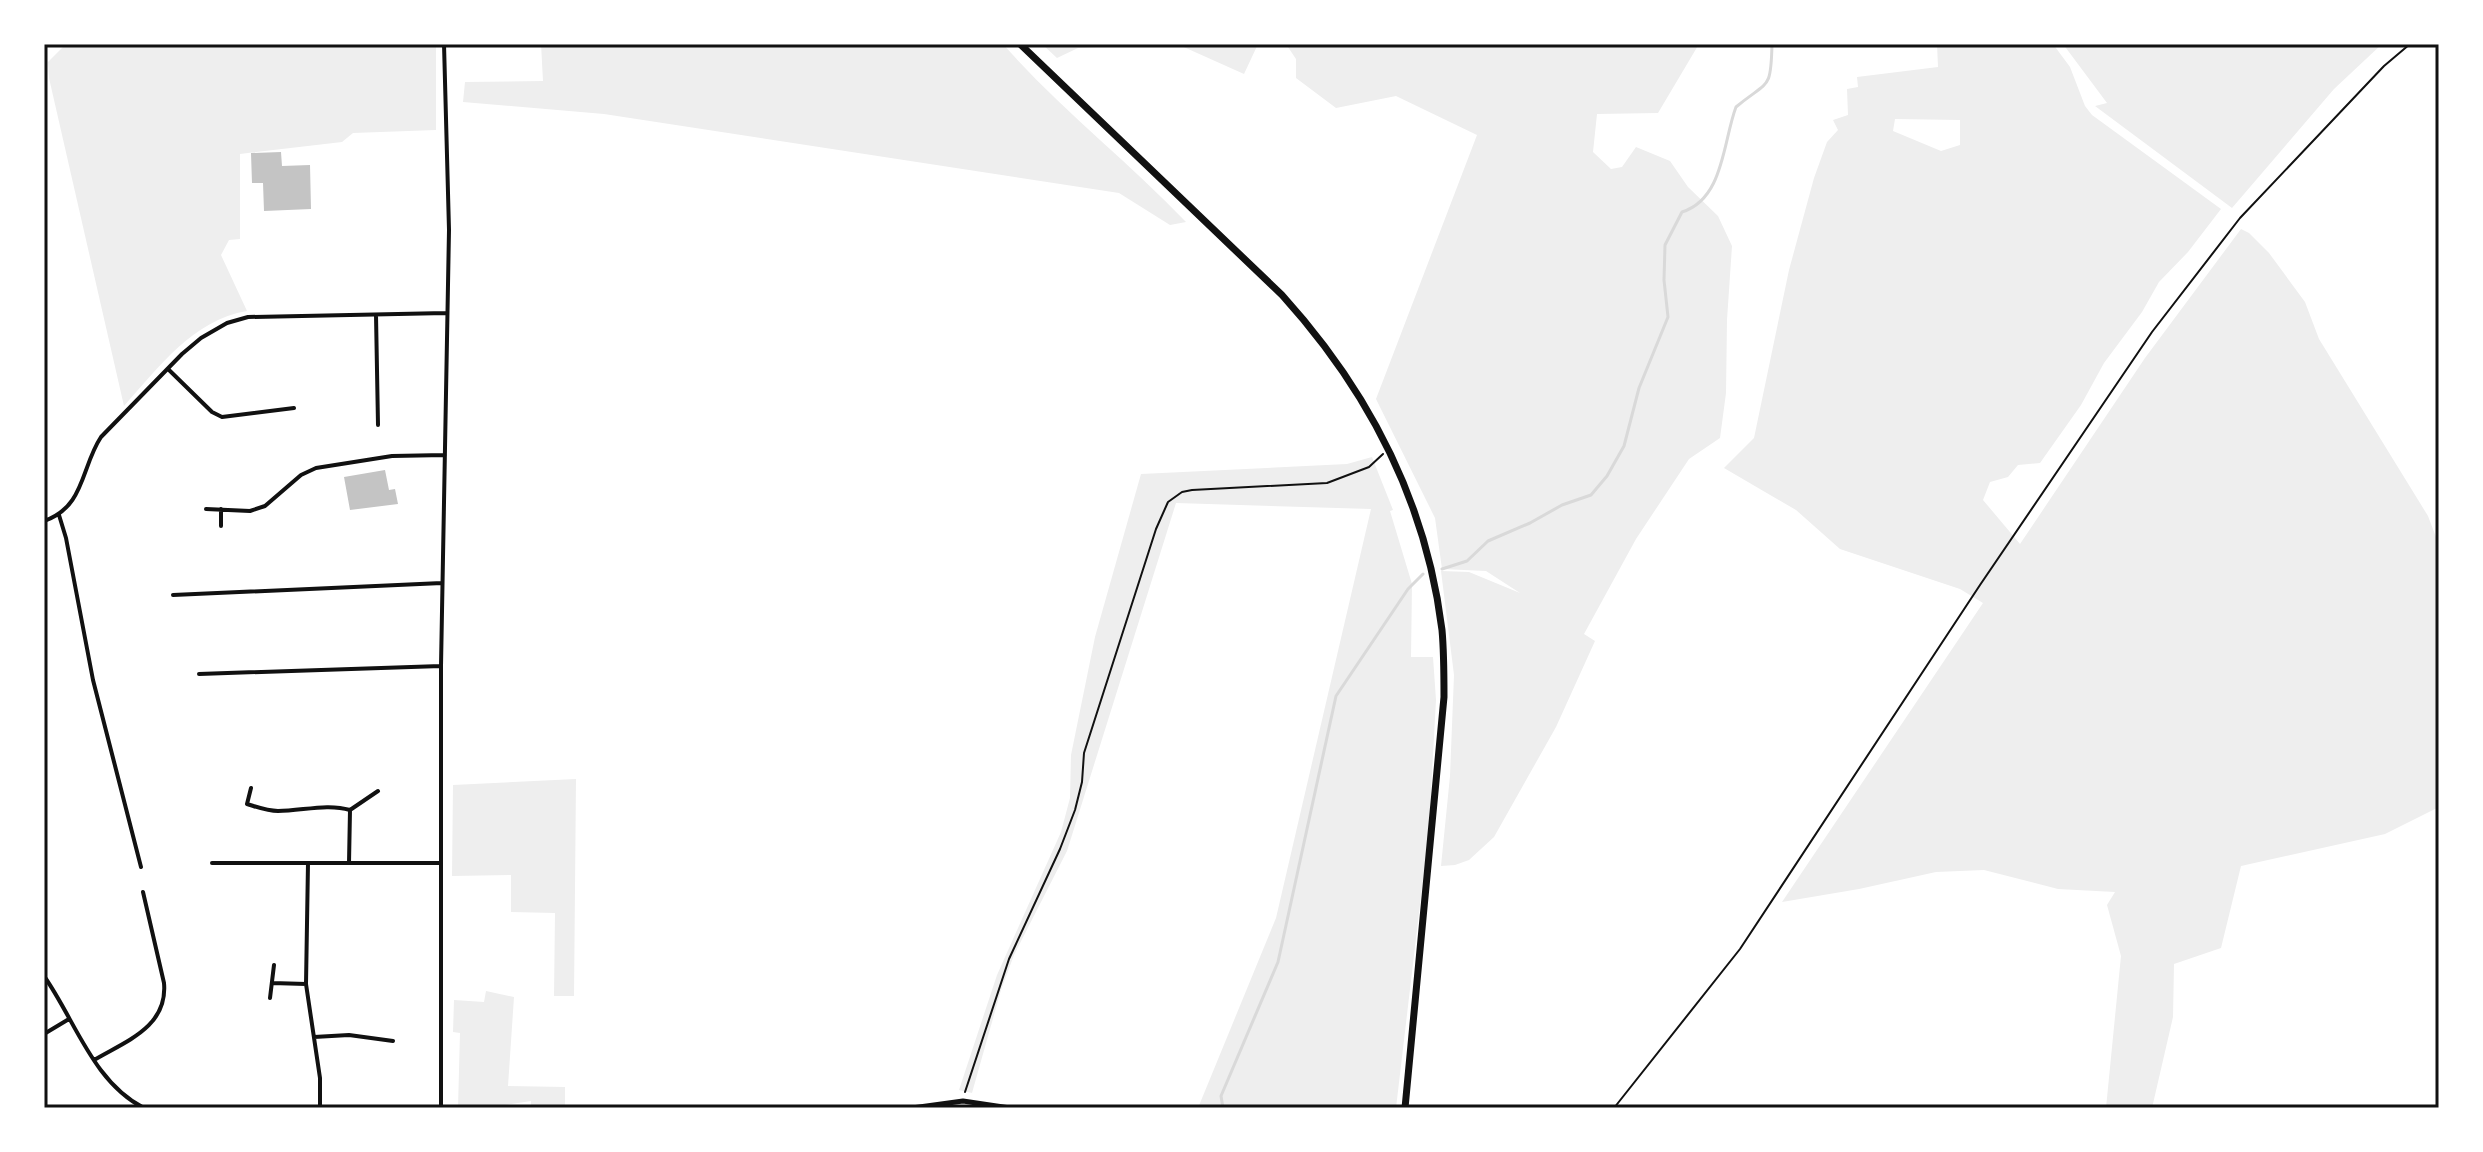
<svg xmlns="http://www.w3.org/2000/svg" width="2483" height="1152" font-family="Jost,sans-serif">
  <rect width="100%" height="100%" fill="#fff"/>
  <path fill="#eee" fill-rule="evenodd" d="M66,44H324L334,46L436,44V130L353,133L342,142L240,154V239L229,240L221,255L247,311C193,320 159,367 124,406L49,78L48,62Z
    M541,44H1003C1059,108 1127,160 1186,222L1170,225L1119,193L604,114L463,102L465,82L543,81Z
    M1042,44H1156L1078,48L1057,58Z
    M1177,44H1258L1244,74Z
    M1286,44H1699L1658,113L1597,114L1593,152L1611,169L1622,167L1636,147L1670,161L1688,187L1718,216L1732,246L1727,320L1726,393L1720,438L1689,459L1636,539L1584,634L1595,641L1556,727L1494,837L1469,860L1455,865L1441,866L1450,776L1454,675L1441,571L1469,572L1520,593L1486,571L1442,569L1435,518L1376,399L1477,135L1396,96L1336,108L1296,78V59Z
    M1937,44H2053L2070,67L2085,106L2092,115L2221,209L2188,252L2159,282L2142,312L2104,363L2081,405L2040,463L2018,465L2008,477L1990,482L1983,500L2020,544L2145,358L2241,229L2249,233L2269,253L2305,302L2319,339L2428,516L2439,545V807L2385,834L2241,866L2221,948L2174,964L2173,1017L2152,1108H2106L2121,956L2107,905L2115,892L2058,889L1984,870L1936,872L1859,889L1782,902L1983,603L1960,589L1840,549L1796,510L1724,468L1754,438L1789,270L1814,178L1827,142L1838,130L1833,120L1848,115L1847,89L1858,87L1857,77L1938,67ZM1895,119L1960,120V145L1941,151L1893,131Z
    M2063,44H2382L2334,89L2232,208L2095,106L2107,103Z
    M1372,457L1393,510L1390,511L1412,584L1411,657H1433L1436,700L1429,828L1396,1108H1198L1276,918L1371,509L1176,503L1067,851L1014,955L1001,990L972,1093L959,1090L997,975L1061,832L1070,798L1071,755L1095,637L1141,474L1347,464Z
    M576,779L574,996H554L555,913L511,912V875L452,876L453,785Z
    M486,991L514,997L508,1086L565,1087V1108H531V1101L485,1108H458L460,1033L453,1032L454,1000L484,1002Z"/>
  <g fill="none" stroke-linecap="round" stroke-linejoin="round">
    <path stroke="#d9d9d9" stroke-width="3" d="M1442,569L1467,561L1488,541L1530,523L1562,505L1591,495L1607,476L1624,446L1639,388L1668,317L1664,280L1665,245L1682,212C1724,199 1723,141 1736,107C1768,80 1771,92 1772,44
      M1223,1108L1221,1096L1278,962L1336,696L1408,589L1423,574"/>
  </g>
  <path fill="#c4c4c4" d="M281,152L282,166L310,165L311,209L264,211L263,183H252L251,153Z
    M385,470L389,490L395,489L398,504L350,510L344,477Z"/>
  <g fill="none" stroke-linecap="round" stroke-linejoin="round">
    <path stroke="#111" stroke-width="2" d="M965,1092L1009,959L1060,849L1075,810L1082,782L1084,753L1156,529L1168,502L1182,492L1192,490L1327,483L1369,467L1383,454
      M1614,1108L1740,949L1980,585L2152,332L2240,218L2384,66L2410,44"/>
    <path stroke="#111" stroke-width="4" d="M376,315L378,425
      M168,369L212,412L222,417L294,408
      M206,509L250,511L265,506L301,475L316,468L392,456L445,455
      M221,509V526
      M59,515L66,538L93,680L141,867
      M44,521C85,507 81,467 101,437L182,354L201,338L227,323L248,317L446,313
      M173,595L442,583
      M199,674L441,666
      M251,788L247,804C257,807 267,811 278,811C302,811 327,803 350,810L349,863
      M350,810L378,791
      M212,863H441
      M308,863L306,984L320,1078V1108
      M44,976C75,1020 93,1082 144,1108
      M272,983L306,984
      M270,998L274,965
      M44,1034L69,1019
      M314,1037L349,1035L393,1041
      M94,1060C126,1041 168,1027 164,983L143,892
      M441,1108V666L449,230L444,44"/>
    <path stroke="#111" stroke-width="5" d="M912,1108L963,1101L1010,1108"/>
    <path stroke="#111" stroke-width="7" d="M1020,44L1282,295C1369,391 1426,500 1442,630C1444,652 1444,675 1444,697L1405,1108"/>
  </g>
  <rect width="2483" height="1152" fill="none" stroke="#ffffff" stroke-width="92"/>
  <rect x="46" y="46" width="2391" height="1060" fill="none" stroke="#111" stroke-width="3"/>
</svg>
